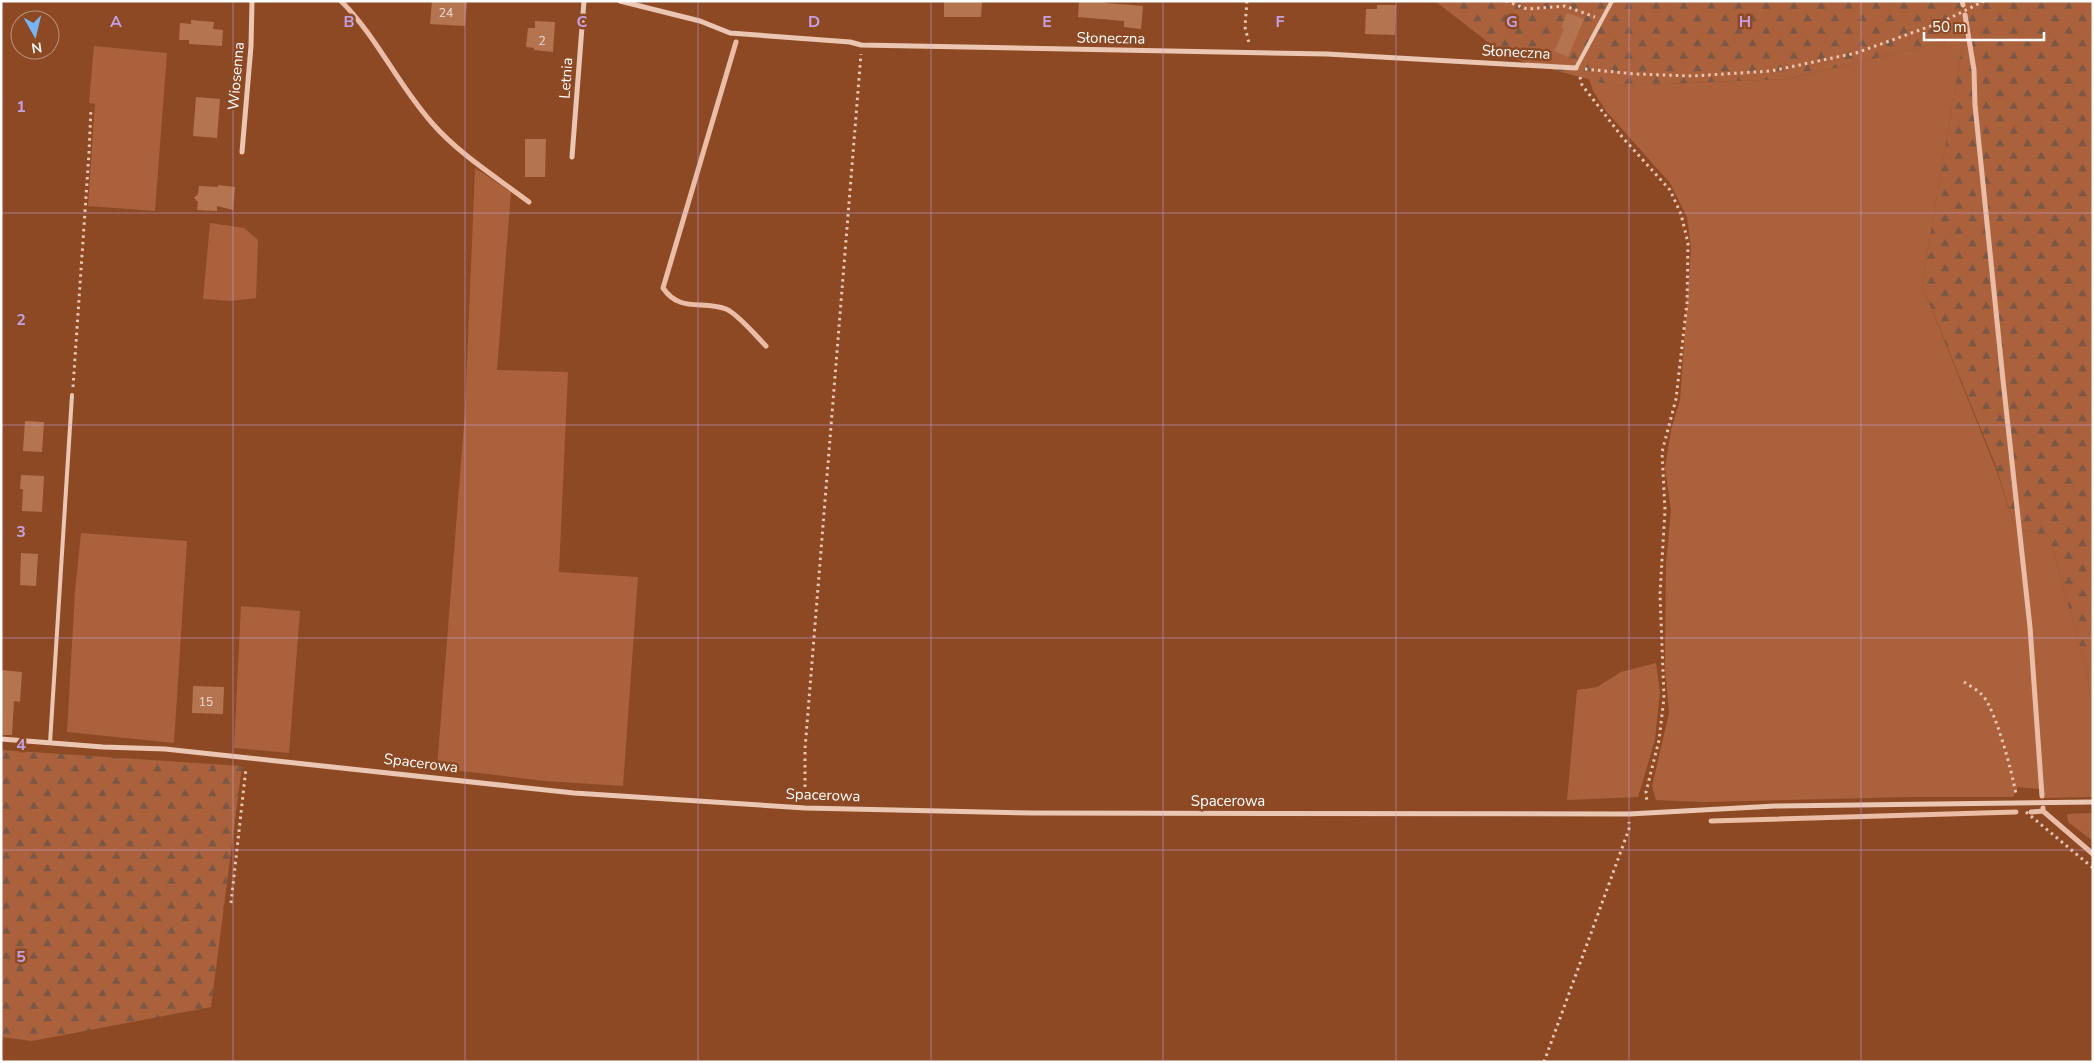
<svg xmlns="http://www.w3.org/2000/svg" width="2094" height="1063" font-family="'Nunito Sans',sans-serif">
  <defs>
    <pattern id="forest-firs" width="22" height="20" patternUnits="userSpaceOnUse" patternTransform="scale(1.25)"><rect width="22" height="20" fill="#ab623c"/><path d="M5 1l3.5 6h-7zM16 11l3.5 6h-7z" fill="#7c5744"/></pattern>
  </defs>
  <rect width="100%" height="100%" fill="#8c4924"/>
  <path fill="#ab623c" d="M1964,37L1922,285L1997,472L2015,528L2049,536L2085,663L2093,703V797L2041,798L2040,789L2018,787L2013,797H1909L1703,802L1656,800L1652,786L1669,713L1665,668L1666,564L1671,510L1665,468L1671,430L1680,400L1691,248L1687,217L1670,183L1606,111L1593,91L1589,79L1613,86L1788,79Z
    M94,46L167,53L155,211L88,206L95,104L89,103Z
    M475,168L511,192L497,370L568,372L559,572L638,577L623,786L545,781L437,768L465,412Z
    M210,223L244,228L258,240L256,298L231,301L203,299Z
    M81,533L187,541L174,743L67,732L75,591Z
    M241,606L300,611L289,753L234,748Z
    M1656,663L1660,692L1655,740L1638,797L1567,800L1577,690L1597,687L1621,672Z
    M2093,813V841L2068,822L2067,814Z"/>
  <path fill="url(#forest-firs)" d="M1435,1H2093V703L2085,663L2049,536L2015,528L1996,466L1922,285L1964,37L1788,79L1613,86L1507,57Z
    M1,750L242,766L211,1007L32,1041L1,1037Z"/>
  <g fill="none" stroke-linecap="round" stroke-linejoin="round">
    <path stroke="#ebbda7" stroke-width="5" d="M341,1C377,37 398,85 432,123C459,154 496,177 529,202
      M1962,1L1963,5
      M1965,15L1974,70L1975,105L2003,380L2030,627L2042,796
      M736,42L663,288C680,313 702,300 726,309C738,314 756,336 766,346
      M2043,808V811L2093,854
      M2031,812L2043,811
      M1711,821L2016,812"/>
  </g>
  <path fill="#b57450" d="M432,1L467,2L465,26L430,24Z
    M944,1H982L981,17H944Z
    M1079,1H1105V3L1143,6L1141,29L1124,27V21L1078,17Z
    M1377,5H1396L1395,35L1365,34L1366,9H1377Z
    M1567,13L1584,19L1568,57L1554,51L1564,29L1561,28Z
    M191,20L214,22L213,29L223,30L222,46L189,44V40H179L180,23L191,24Z
    M535,21L555,22L553,52L534,50V48L526,47L528,28H535Z
    M196,97L220,99L217,138L193,136Z
    M525,139H546L545,177H525Z
    M218,185L235,187L233,210L217,206V211L197,210L198,202L194,198L198,194L199,186L218,187Z
    M25,421L44,422L42,452L23,451Z
    M21,475L44,476L42,512L22,511L23,489H20Z
    M21,553L38,554L36,586L20,585Z
    M1,670L22,672L20,702L14,701L12,735H1Z
    M193,686L224,687L223,714L192,713Z"/>
  <g fill="none" stroke-linecap="round" stroke-linejoin="round">
    <path stroke="#ebc6b3" stroke-width="3" stroke-dasharray="2.5 4" stroke-linecap="butt" d="M1247,1L1245,27L1249,43
      M1506,1L1527,9L1565,6L1595,17
      M1585,69L1635,74L1693,76L1771,71L1856,53L1942,22L1984,1
      M1580,77L1582,85L1623,138L1670,190L1681,214L1688,243L1687,303L1676,399L1662,452L1665,510L1660,594L1664,698L1659,740L1646,792L1647,803
      M73,387L89,153L91,108
      M1964,682C1970,686 1978,690 1983,696C1996,711 2012,772 2016,794
      M805,800V749L861,54
      M2026,812L2093,868
      M231,903L246,768
      M1544,1062L1629,829V822"/>
    <path stroke="#ebc6b3" stroke-width="4" d="M1576,68L1612,1
      M50,743L72,395"/>
    <path stroke="#ebc6b3" stroke-width="5" d="M620,1L700,21L730,33L850,42L861,45L1327,54L1576,68
      M242,152L251,46L252,1
      M572,157L584,1
      M1,739L103,747L165,749L574,793L805,808L1032,813L1629,814L1775,806L2093,802"/>
  </g>
  <path fill="none" stroke="#c4a0e2" stroke-width="1" stroke-opacity="0.55" d="M233,1V1062M465,1V1062M698,1V1062M931,1V1062M1163,1V1062M1396,1V1062M1629,1V1062M1861,1V1062M1,213H2093M1,425H2093M1,638H2093M1,850H2093"/>
  <g text-anchor="middle" stroke-width="5" stroke-linejoin="round" paint-order="stroke">
    <g font-size="12" fill="#ecdcd3">
      <text x="446" y="17">24</text>
      <text x="542" y="45">2</text>
      <text x="206" y="706">15</text>
    </g>
    <g font-size="15" fill="#fff" stroke="#8c4924">
      <text transform="translate(1111 38) rotate(1)" y="5">Słoneczna</text>
      <text transform="translate(1516 52) rotate(3)" y="5">Słoneczna</text>
      <text transform="translate(236 76) rotate(-85)" y="5">Wiosenna</text>
      <text transform="translate(566 78) rotate(-86)" y="5">Letnia</text>
      <text transform="translate(421 763) rotate(7)" y="5">Spacerowa</text>
      <text transform="translate(823 795) rotate(2)" y="5">Spacerowa</text>
      <text x="1228" y="806">Spacerowa</text>
    </g>
  </g>
  <g font-size="16" text-anchor="middle" font-weight="bold" fill="#c4a0e2" stroke="#8c4924" stroke-width="5" stroke-linejoin="round" paint-order="stroke">
    <text x="116" y="27">A</text>
    <text x="349" y="27">B</text>
    <text x="582" y="27">C</text>
    <text x="814" y="27">D</text>
    <text x="1047" y="27">E</text>
    <text x="1280" y="27">F</text>
    <text x="1512" y="27">G</text>
    <text x="1745" y="27">H</text>
    <text x="21" y="112">1</text>
    <text x="21" y="325">2</text>
    <text x="21" y="537">3</text>
    <text x="21" y="750">4</text>
    <text x="21" y="962">5</text>
  </g>
  <rect width="2094" height="1063" fill="none" stroke="#ffffff" stroke-width="5"/>
  <g transform="translate(35 35) rotate(172)"><circle r="24" fill="#8c4924" stroke="#ba927c"/>
  <path d="M0-4L9 19L0 12L-9 19Z" fill="#76b5f5"/>
  <text y="-8" font-size="14" font-weight="bold" text-anchor="middle" fill="#ffffff">N</text>
  </g>
  <path d="M1924 32v8h120v-8" fill="none" stroke="#ffffff" stroke-width="2.5"/>
  <text x="1932" y="32" font-size="15" fill="#ffffff" stroke="#8c4924" stroke-width="4" paint-order="stroke">50 m</text>
</svg>
